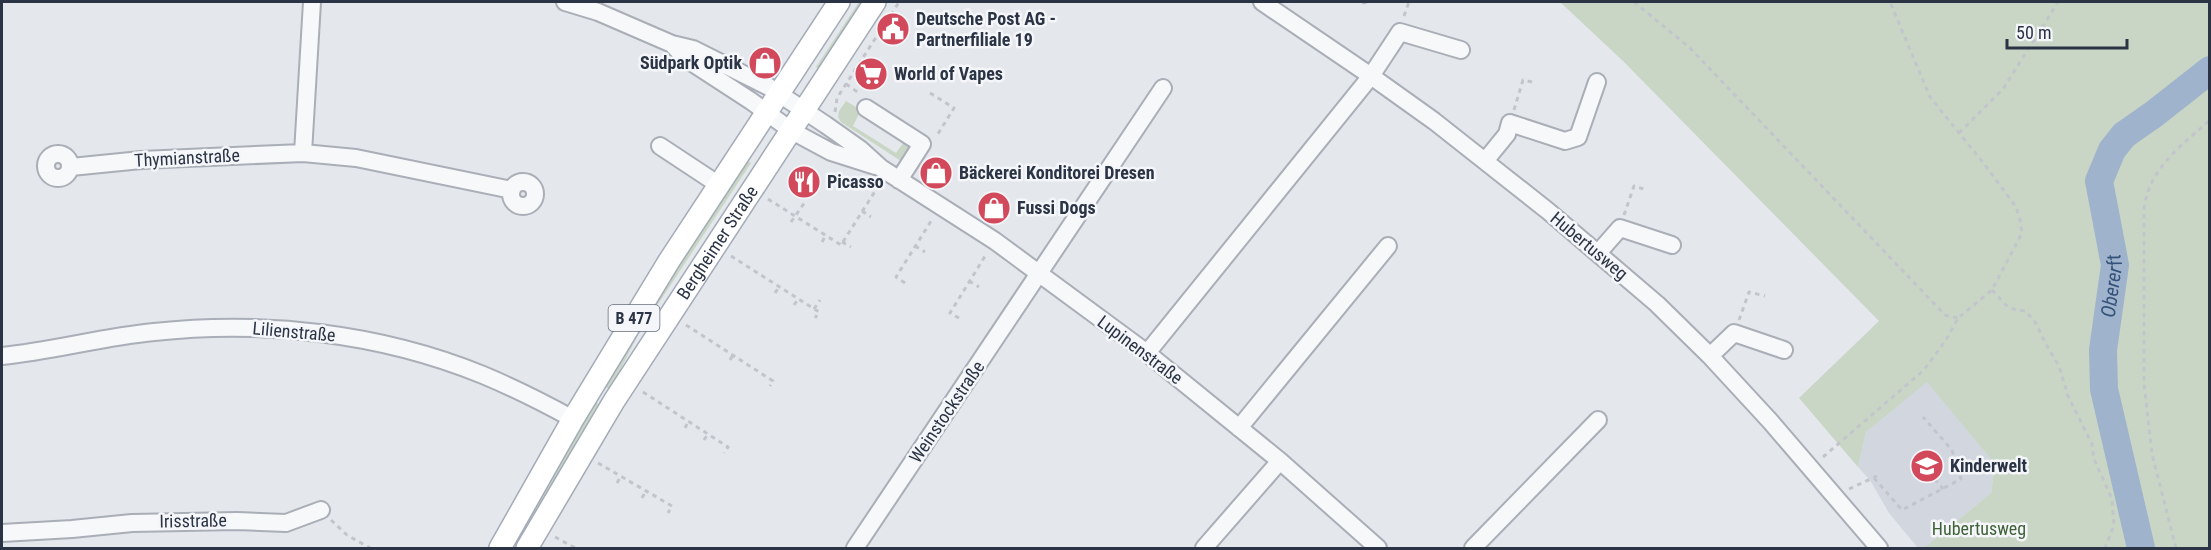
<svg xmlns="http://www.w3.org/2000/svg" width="2211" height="550" font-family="'Roboto Condensed',sans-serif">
  <rect width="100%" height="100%" fill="#e4e7ec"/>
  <path fill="#d2d6de" d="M1927,381L1995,464L1991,493L1924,548H1918L1889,513L1870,480L1858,467L1866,432Z"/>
  <path fill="#c9d6c5" d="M859,2H866L822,71L816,67Z
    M1560,2H2209V548H1924L1991,493L1995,464L1927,382L1866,432L1858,467L1799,398L1879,321L1623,61Z
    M846,101L861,110L853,126L896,153L904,142L910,146L901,161L841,122L838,117L839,111Z
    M746,159L751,163L639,333L610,390L603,385Z
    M594,401L601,406L516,548H509Z"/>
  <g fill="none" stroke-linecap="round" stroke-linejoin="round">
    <path stroke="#9fb4cc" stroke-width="28" id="s1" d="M2141,548L2104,389L2103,350L2115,265L2099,181L2112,150L2124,135L2154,114L2210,70"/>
    <defs>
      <path id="minor" d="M565,2L598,12L672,44L693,49L769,87L826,125L860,149L881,168L995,241L1147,353L1280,461L1378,548
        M1262,2L1371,76L1434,121L1548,211L1657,304L1710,356L1770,421L1879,548
        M673,45L685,58L751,101L792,131L831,152L875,166
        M866,108L922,144L899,180
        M660,146L719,185
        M303,153L312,2
        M46 166a12 12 0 1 1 24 0a12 12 0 1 1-24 0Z
        M1485,161L1507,134L1510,123L1565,141L1578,137L1597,82
        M71,167L141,160L303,153L356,158L512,190
        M511 194a12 12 0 1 1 24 0a12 12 0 1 1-24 0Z
        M1598,253L1620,228L1672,245
        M1147,353L1371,76L1400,32L1461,50
        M2,356C53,351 102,337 154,332C264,320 380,333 483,375C514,388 544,403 573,419
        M1710,356L1734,333L1784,350
        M1239,428L1388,246
        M2,533L72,529L132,523L237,521L286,523L321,510
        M855,548L1163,88
        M1204,548L1280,461
        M1473,548L1598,420"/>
      <g id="major">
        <path d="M500,548L573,419L669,261L839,2"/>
        <path id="s2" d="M527,548L614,401L875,2"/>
      </g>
    </defs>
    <use href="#minor" stroke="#a9aeb7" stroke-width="20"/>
    <use href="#major" stroke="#a3abb8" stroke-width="24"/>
    <path stroke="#c2c5cb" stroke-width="3" stroke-dasharray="4.5 4.5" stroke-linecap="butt" d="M1634,2L1690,48L1945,315L1958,318
      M1362,3L1370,2
      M891,15L899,2
      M1404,16L1409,2
      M846,84L859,93
      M930,93L954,108L936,137
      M1514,110L1523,80L1532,82
      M835,112L837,98L882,28
      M1959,133L2003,89L2058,2
      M768,199L841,245L879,185
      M862,211L871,217
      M1624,215L1634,186L1647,190
      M791,222L805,202
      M822,242L826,235
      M842,242L851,247
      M915,246L925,252
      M731,256L819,312L815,318
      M969,281L979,287
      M905,283L896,277L933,218
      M1992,290L2006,305L2013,309L2025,311L2034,320L2047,346L2059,366L2068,396L2092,444L2094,459L2112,499L2114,525L2105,548
      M775,293L779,287
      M794,305L798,299
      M814,309L820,300
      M959,318L950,313L987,253
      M1739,320L1749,292L1765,296
      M686,325L773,381L770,386
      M730,360L733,355
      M643,392L728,447L724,453
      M685,428L688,422
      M704,440L708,434
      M1823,457L1924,370L1946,340L1958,318L1992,290L2022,233L2020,220L2016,207L1985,165L1930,97L1890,2
      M598,463L672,506L668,513
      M1929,472L1943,489
      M1874,478L1902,510L1961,479L1952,450L1923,417
      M617,483L621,476
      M1849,489L1877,476
      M642,498L646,491
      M331,520L347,535L370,548
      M555,537L575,548
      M2176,548L2152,454L2144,383V209C2149,168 2181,146 2210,120"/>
    <use href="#minor" stroke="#f7f8fa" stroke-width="16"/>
    <use href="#major" stroke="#fff" stroke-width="21"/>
  </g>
  <defs>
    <symbol id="civic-disc" viewBox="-11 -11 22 22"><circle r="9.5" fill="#d1495b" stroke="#f4f6f9"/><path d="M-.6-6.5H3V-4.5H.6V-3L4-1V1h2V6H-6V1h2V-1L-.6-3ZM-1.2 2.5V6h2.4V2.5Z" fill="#fff"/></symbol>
    <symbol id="shop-disc" viewBox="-11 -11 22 22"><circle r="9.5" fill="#d1495b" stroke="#f4f6f9"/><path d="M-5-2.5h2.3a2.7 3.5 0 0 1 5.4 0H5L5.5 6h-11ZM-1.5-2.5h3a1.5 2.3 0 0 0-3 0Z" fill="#fff"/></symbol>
    <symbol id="supermarket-disc" viewBox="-11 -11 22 22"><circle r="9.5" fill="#d1495b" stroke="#f4f6f9"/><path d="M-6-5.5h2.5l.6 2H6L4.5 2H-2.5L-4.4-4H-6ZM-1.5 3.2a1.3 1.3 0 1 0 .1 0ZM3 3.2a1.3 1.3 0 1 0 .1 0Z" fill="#fff"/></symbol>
    <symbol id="restaurant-disc" viewBox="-11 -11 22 22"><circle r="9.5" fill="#d1495b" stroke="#f4f6f9"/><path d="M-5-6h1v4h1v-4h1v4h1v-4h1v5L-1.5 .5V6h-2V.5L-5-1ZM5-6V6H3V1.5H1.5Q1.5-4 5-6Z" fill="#fff"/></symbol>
    <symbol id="school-disc" viewBox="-11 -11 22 22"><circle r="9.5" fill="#d1495b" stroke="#f4f6f9"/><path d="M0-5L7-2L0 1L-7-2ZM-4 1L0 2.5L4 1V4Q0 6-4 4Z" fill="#fff"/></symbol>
  </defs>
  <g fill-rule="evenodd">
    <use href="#civic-disc" x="874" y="10" width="38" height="38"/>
    <use href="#shop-disc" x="746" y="44" width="38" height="38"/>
    <use href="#supermarket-disc" x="852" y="55" width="38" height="38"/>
    <use href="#shop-disc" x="917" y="154" width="38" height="38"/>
    <use href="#restaurant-disc" x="785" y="163" width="38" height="38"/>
    <use href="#shop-disc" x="975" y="189" width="38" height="38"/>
    <use href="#school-disc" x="1908" y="447" width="38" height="38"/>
  </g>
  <g text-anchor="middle" stroke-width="5" stroke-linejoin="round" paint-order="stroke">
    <rect fill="#f4f6f9" stroke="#676e7b" stroke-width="1.5" x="608.5" y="305" width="51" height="26" rx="4.5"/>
    <g font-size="16" font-weight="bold" fill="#2b3445">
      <text x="634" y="324">B 477</text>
    </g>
    <g font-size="18" font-weight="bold" fill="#2b3445" stroke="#f4f6f9" text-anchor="start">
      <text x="916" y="25">Deutsche Post AG -<tspan x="916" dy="21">Partnerfiliale 19</tspan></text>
      <text x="742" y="69" text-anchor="end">Südpark Optik</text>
      <text x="894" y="80">World of Vapes</text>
      <text x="959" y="179">Bäckerei Konditorei Dresen</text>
      <text x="827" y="188">Picasso</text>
      <text x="1017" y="214">Fussi Dogs</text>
      <text x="1950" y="472">Kinderwelt</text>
    </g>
    <g font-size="18" fill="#2b3445" stroke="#f4f6f9">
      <text transform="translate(187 158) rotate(-3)" y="6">Thymianstraße</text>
      <text dy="6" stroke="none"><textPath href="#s2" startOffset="360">Bergheimer Straße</textPath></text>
      <text transform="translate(1589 246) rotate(40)" y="6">Hubertusweg</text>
      <text transform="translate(294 332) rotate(5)" y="6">Lilienstraße</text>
      <text transform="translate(1140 350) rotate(37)" y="6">Lupinenstraße</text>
      <text transform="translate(947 412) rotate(-56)" y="6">Weinstockstraße</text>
      <text transform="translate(193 521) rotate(-1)" y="6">Irisstraße</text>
    </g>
    <g font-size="18" fill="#3f6138" stroke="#f4f6f9">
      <text x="1979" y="535">Hubertusweg</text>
    </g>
    <g font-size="20" font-style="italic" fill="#34527a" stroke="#f4f6f9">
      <text dy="7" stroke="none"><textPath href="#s1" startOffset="267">Obererft</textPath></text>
    </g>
  </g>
  <rect width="2211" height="550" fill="none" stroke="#2b3445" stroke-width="6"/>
  <path d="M2007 39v9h120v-9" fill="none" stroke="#2b3445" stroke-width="3"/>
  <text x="2016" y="39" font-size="18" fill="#2b3445" stroke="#f4f6f9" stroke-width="4.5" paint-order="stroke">50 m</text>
</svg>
